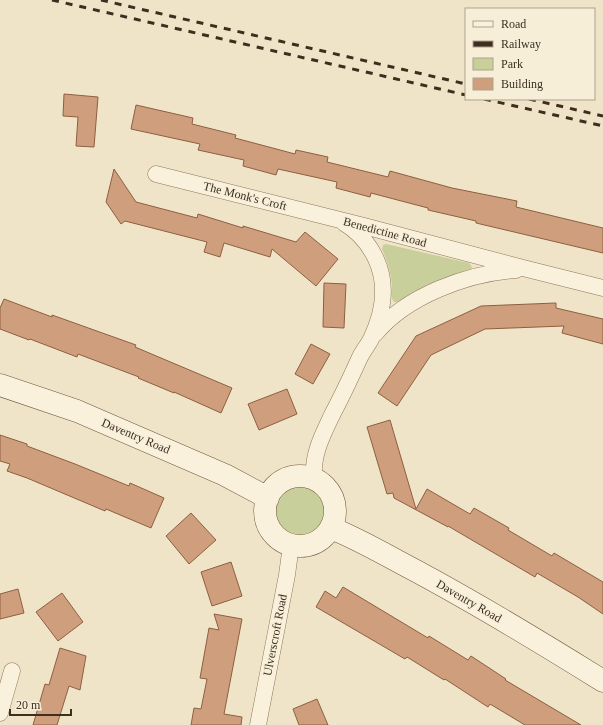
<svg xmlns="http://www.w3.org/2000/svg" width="603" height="725" font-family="Georgia,serif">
  <rect width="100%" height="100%" fill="#f0e4c8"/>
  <path fill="#c9cf9b" d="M386,244L469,263L472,267L471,271L427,285L397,302H394C390,297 392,292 392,286C391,272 387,261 382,249L383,245Z
    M272 511a27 27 0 1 1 54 0a27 27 0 1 1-54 0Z"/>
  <path fill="#cf9f7d" stroke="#8d5f41" d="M64,94L98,97L94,147L76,146L78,117L63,116Z
    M136,105L193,118L192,124L236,135L235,138L295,154L296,150L328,157L327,162L388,177L390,171L452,188L517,201L516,207L603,228V253L476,223V221L428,210V208L371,193L370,197L336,188L337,182L278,169L276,175L243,166L244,160L198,150L200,144L131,129Z
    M114,169L136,202L197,218L198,214L243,228V226L296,242L305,232L338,259L316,286L272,249L270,257L224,243L220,257L204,252L207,242L125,221L121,224L106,202Z
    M324,283L346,284L344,328L323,327Z
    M4,299L52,317V315L136,345L135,347L232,388L221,413L174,392V393L138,378L139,377L78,354L77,357L30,339L29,340L0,329V308Z
    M556,303V308L603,319V344L562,333L564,326L485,329L431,355L397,406L378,393L416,336L481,306Z
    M311,344L330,354L313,384L295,374Z
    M287,389L297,414L259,430L248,404Z
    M390,420L416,509L427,489L470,514L474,508L509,528L508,530L552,556L554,553L603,582V614L578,597L537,573L535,577L448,526V527L394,498L393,493L387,494L367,427Z
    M0,435L27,444V446L75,464L129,486L130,483L164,498L151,528L106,509L105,511L27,478L7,471L10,464L0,461Z
    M191,513L216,540L189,564L166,536Z
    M231,562L242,596L212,606L201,572Z
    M343,587L428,638L429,636L468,660L471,656L506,679L505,680L581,725H525L490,704L488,707L445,679L444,680L407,657L405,659L316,607L325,591L336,598Z
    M18,589L24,613L0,619V594Z
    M62,593L83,622L58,641L36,612Z
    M214,614L242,619L224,714L242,717L241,725H191L194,708L201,709L207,679L200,678L209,628L219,630Z
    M60,648L86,656L80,690L69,686L57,725H33L45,684L49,685Z
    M317,699L328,725H299L293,709Z"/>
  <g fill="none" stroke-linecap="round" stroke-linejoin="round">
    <defs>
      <path id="street" d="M156,174L364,226L527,269L603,288
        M375,334C406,296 468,273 516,270
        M314,479C312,455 322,436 332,415C342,396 351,377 360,357C363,351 368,345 371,339C383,314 388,285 376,259C369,244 359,232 344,223
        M0,713L12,671
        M258,725L287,575L291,545"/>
      <path id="secondary" d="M0,385L77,411L225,475L268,498
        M265 511a35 35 0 1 1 70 0a35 35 0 1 1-70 0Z
        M331,528C361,540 389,557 418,572C481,606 542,643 603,681"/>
    </defs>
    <use href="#street" stroke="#8d765c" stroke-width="17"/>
    <use href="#secondary" stroke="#6f573f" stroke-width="23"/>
    <use href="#street" stroke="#faf1dc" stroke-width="16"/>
    <use href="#secondary" stroke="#faf1dc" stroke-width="22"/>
    <path stroke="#3d2e20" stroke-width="3" stroke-dasharray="7 7" stroke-linecap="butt" d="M52,0L466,95
      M101,0L466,84
      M484,99L603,126
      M529,99L603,116"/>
  </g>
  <g text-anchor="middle" stroke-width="3" stroke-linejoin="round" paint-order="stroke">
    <g font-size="12" fill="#3d2e20" stroke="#f7eed8">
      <text transform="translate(245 196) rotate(14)" y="4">The Monk's Croft</text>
      <text transform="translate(385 232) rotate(15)" y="4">Benedictine Road</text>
      <text transform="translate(136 436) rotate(23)" y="4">Daventry Road</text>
      <text transform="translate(469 601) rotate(30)" y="4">Daventry Road</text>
      <text transform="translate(275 635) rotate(-79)" y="4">Ulverscroft Road</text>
    </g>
  </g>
  <rect x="465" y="8" width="130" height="92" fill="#f7eed8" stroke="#ada18e"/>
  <rect x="473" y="21" width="20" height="6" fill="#faf1dc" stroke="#ada18e"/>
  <text x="501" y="28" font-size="12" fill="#3d2e20">Road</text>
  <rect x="473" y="41" width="20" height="6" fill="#3d2e20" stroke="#ada18e"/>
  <text x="501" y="48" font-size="12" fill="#3d2e20">Railway</text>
  <rect x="473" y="58" width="20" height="12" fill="#c9cf9b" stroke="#ada18e"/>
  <text x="501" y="68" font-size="12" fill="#3d2e20">Park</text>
  <rect x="473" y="78" width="20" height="12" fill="#cf9f7d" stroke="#ada18e"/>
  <text x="501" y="88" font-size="12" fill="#3d2e20">Building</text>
  <path d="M10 709v6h61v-6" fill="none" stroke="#3d2e20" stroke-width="2"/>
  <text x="16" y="709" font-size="12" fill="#3d2e20" stroke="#f7eed8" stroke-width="3" paint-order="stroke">20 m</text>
</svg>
